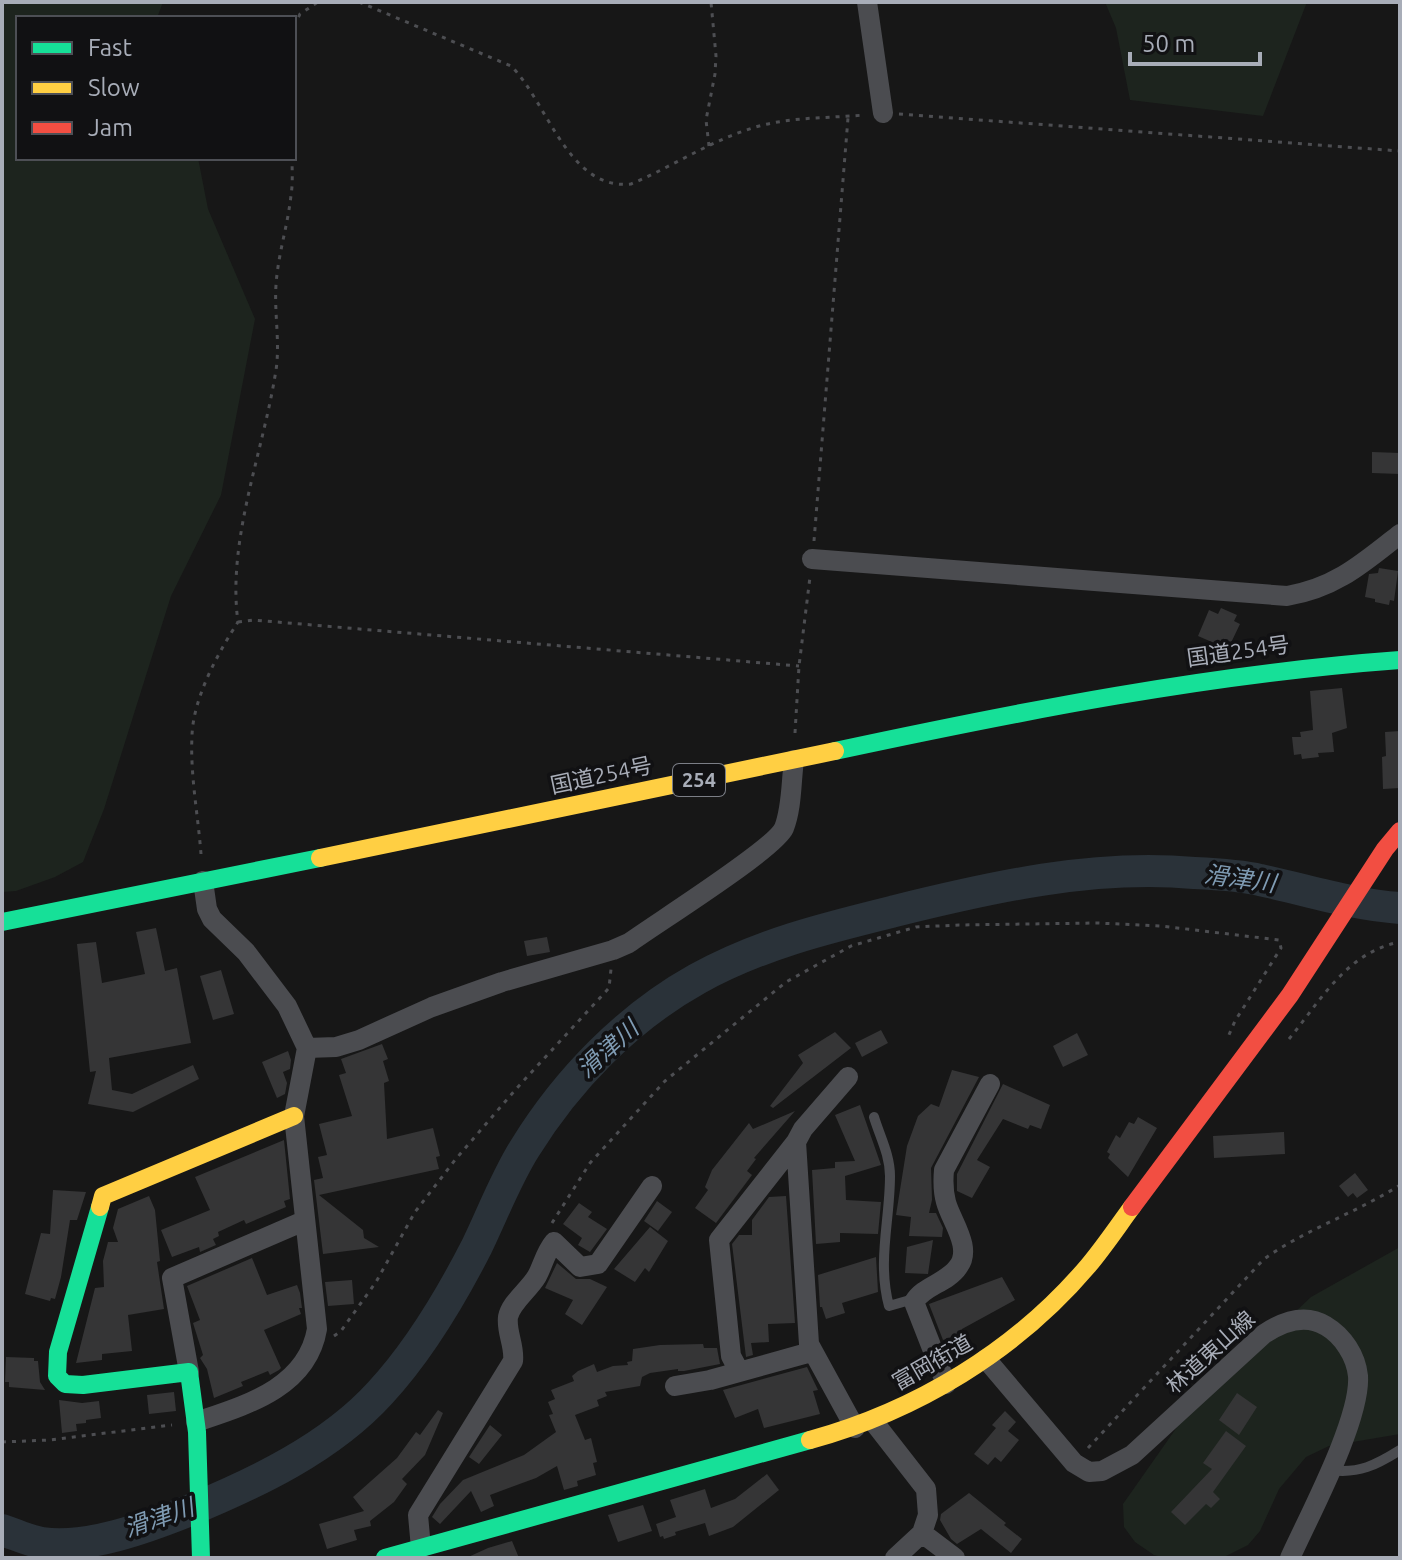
<svg xmlns="http://www.w3.org/2000/svg" width="1402" height="1560" font-family="Ubuntu,'Noto Sans JP',sans-serif">
  <rect width="100%" height="100%" fill="#171717"/>
  <path fill="#1d241e" d="M2,2H163L157,18H18V158H198L208,209L255,319L221,495L171,596L104,809L83,862L55,877L16,891L2,892Z
    M1105,2H1307L1263,116L1130,100L1116,28Z
    M1400,1247V1434L1329,1446L1306,1457L1279,1489L1260,1531L1248,1545L1226,1556L1165,1558L1154,1555L1135,1542L1124,1527L1123,1504L1182,1420L1311,1297Z"/>
  <g fill="none" stroke-linecap="round" stroke-linejoin="round">
    <path stroke="#2a3239" stroke-width="32" d="M2,1530C15,1534 29,1541 42,1543C86,1550 148,1527 188,1511C256,1483 330,1448 380,1393C418,1352 452,1295 477,1246C493,1213 506,1178 525,1148C567,1080 627,1018 697,979C760,944 826,928 895,911C992,887 1093,864 1194,873C1216,874 1239,875 1260,880C1307,890 1353,905 1400,908"/>
  </g>
  <path fill="#353536" d="M1372,452L1400,453V474L1372,473Z
    M1379,568L1398,571L1394,601L1390,600L1389,605L1375,602V599L1365,597L1369,574L1378,573Z
    M1221,608L1237,615L1234,621L1240,624L1228,649L1198,636L1209,610L1218,614Z
    M1342,688L1347,728L1332,733L1334,752L1318,753L1319,757L1302,759L1301,754L1294,755L1292,737H1301L1300,732L1313,730L1310,691Z
    M1400,731V788L1383,789L1382,757L1386,756L1385,732Z
    M156,928L165,971L177,968L191,1043L109,1058L112,1090L132,1094L193,1065L199,1079L133,1112L88,1104L96,1071L90,1072L77,944L96,942L102,983L145,974L136,932Z
    M547,937L550,952L527,956L524,941Z
    M221,970L234,1014L213,1020L200,976Z
    M881,1030L888,1043L862,1057L855,1043Z
    M835,1032L851,1048L773,1108L770,1106L803,1063L798,1055Z
    M1077,1033L1088,1055L1063,1067L1053,1046Z
    M382,1044L388,1059L383,1061L389,1081L384,1083L387,1139L433,1128L440,1156L436,1157L439,1169L319,1195L363,1230L364,1238L379,1247L323,1254L314,1180L323,1178L318,1157L327,1155L319,1124L352,1116L339,1075L346,1073L341,1059Z
    M288,1051L291,1060L290,1069L283,1072L287,1083L285,1094L277,1098L262,1062Z
    M952,1070L979,1077L931,1168L932,1200L929,1213H936L943,1228L942,1237L909,1236L911,1217L896,1215L907,1146L918,1116L931,1104L939,1107Z
    M1003,1084L1050,1105L1041,1129L1030,1125L1028,1129L1003,1119L977,1160L990,1167L972,1198L957,1191V1174Z
    M860,1105L881,1165L845,1176L846,1200L881,1202L878,1234L840,1233V1242L816,1244L812,1170L835,1168V1162L855,1161L835,1115Z
    M795,1111L754,1158L756,1159L747,1171L752,1175L716,1223L695,1208L708,1190L705,1187L712,1170L749,1123L753,1129Z
    M1138,1117L1157,1128L1128,1177L1108,1158L1110,1154L1107,1152L1116,1135L1120,1138L1129,1122L1134,1124Z
    M1284,1132L1285,1154L1214,1158L1213,1136Z
    M284,1140L290,1199L284,1201L286,1207L246,1224L244,1220L218,1232L219,1236L213,1239L216,1245L200,1252L199,1247L172,1257L161,1230L210,1210L195,1177Z
    M1355,1173L1368,1190L1357,1198L1353,1193L1348,1197L1339,1186Z
    M53,1190L86,1192L77,1220H70L61,1277L55,1299L51,1298L50,1301L25,1294L41,1233L50,1234Z
    M149,1196L155,1210L160,1261L157,1262L164,1309L128,1315L132,1351L102,1354V1360L76,1363L95,1288L104,1287L103,1261L108,1242H118L113,1228L118,1209Z
    M786,1196L795,1323L768,1324L769,1342L751,1343L753,1355L746,1357L732,1244L739,1235H752V1220L769,1197Z
    M657,1201L672,1212L658,1231L644,1221Z
    M579,1203L592,1212L588,1217L607,1229L590,1252L578,1245L582,1238L563,1224Z
    M650,1227L668,1241L649,1272L645,1268L635,1282L614,1269Z
    M933,1240L928,1274L905,1273L907,1247Z
    M876,1257L878,1292L842,1303L845,1313L826,1319L822,1307H820L818,1275Z
    M252,1258L267,1295L297,1285L300,1293L302,1308H299L301,1314L264,1330L281,1368L279,1370L270,1375L268,1371L241,1382L243,1386L214,1398L207,1369L200,1358L203,1355L193,1323L200,1320L187,1286Z
    M557,1263L576,1279H590L607,1287L582,1325L565,1314L573,1300L545,1288Z
    M1002,1277L1015,1300L962,1329L963,1333L943,1340L929,1304Z
    M352,1280L354,1304L328,1306L325,1282Z
    M703,1344L704,1348H717L720,1364L684,1371H678V1369L650,1373L642,1377L640,1386L605,1392L607,1396L597,1400L599,1406L575,1415L585,1440L591,1438L597,1462L593,1463L596,1475L577,1481L578,1486L564,1490L557,1466L536,1478L490,1495L494,1506L481,1512L471,1491L440,1524L432,1517L440,1504L463,1480L524,1455L556,1432L549,1415L553,1414L548,1402L555,1399L551,1390L574,1381L572,1376L578,1371L594,1364L597,1372L613,1366L628,1365L627,1362L632,1361L633,1349L660,1345Z
    M6,1357L34,1358V1361H38L40,1382L45,1390L9,1387V1382H5Z
    M807,1367L818,1390L813,1391L820,1414L764,1428L758,1409L735,1418L723,1390Z
    M174,1392L176,1411L149,1414L147,1395Z
    M1237,1393L1257,1407L1239,1435L1219,1420Z
    M59,1400L82,1403L99,1401L101,1418L86,1420V1423L76,1424L77,1431L62,1433Z
    M438,1410L443,1413L425,1455L402,1479L407,1484L394,1502L370,1521L371,1526L354,1530L357,1540L327,1549L319,1524L364,1511L353,1497L397,1458L416,1432L420,1435Z
    M1005,1411L1016,1422L1008,1431L1019,1440L1001,1462L995,1457L988,1465L974,1454L996,1428L992,1425Z
    M490,1425L502,1435L479,1464L469,1457Z
    M1226,1431L1246,1446L1213,1492L1220,1499L1211,1508L1206,1504L1185,1525L1171,1512L1212,1469L1203,1463Z
    M767,1474L779,1490L733,1527L709,1536L705,1523L675,1532L676,1535L664,1539L663,1536L660,1537L656,1524L676,1517L670,1500L705,1489L711,1508L735,1499Z
    M969,1493L1006,1523L1004,1525L1022,1539L1011,1553L981,1529L957,1544L951,1539L940,1520L941,1514Z
    M643,1505L652,1531L618,1542L608,1515Z
    M512,1541L519,1558H466L488,1548Z"/>
  <g fill="none" stroke-linecap="round" stroke-linejoin="round">
    <path stroke="#4d4e52" stroke-width="3" stroke-dasharray="4 6" stroke-linecap="butt" d="M359,2L511,66C547,101 568,191 631,184C676,165 716,137 763,125C796,117 830,118 864,115
      M294,26L300,14L318,2
      M899,114L1400,151
      M709,146L706,120L715,74L716,56L711,2
      M814,541L848,118
      M238,622L253,620L799,666
      M795,733L799,666L810,577
      M201,854C198,815 190,774 192,736C193,698 218,653 238,622C227,542 262,455 275,376C281,346 274,315 276,285C278,254 288,225 291,195C293,183 292,170 292,158
      M1289,1039C1321,1000 1347,952 1400,942
      M552,1223L590,1163L665,1081L786,982L851,946L916,927L959,925L1097,923L1161,926L1279,940L1281,948L1235,1021L1228,1037
      M334,1336L341,1331L376,1282L415,1212L455,1160L516,1089L609,988L611,969
      M2,1442L49,1440L172,1425
      M1088,1448L1264,1259C1306,1229 1356,1213 1400,1185"/>
    <path stroke="#4b4c50" stroke-width="10" d="M874,1117C880,1137 890,1155 890,1176C890,1220 877,1262 889,1306L910,1300L914,1302
      M1330,1470C1359,1474 1376,1465 1400,1450"/>
    <path stroke="#4b4c50" stroke-width="20" d="M867,2L883,113
      M812,559L1287,596C1335,588 1362,564 1400,534
      M307,1048L336,1047L359,1040L432,1007L502,982L613,950L629,943C655,924 775,849 784,828C792,808 791,782 794,760
      M848,1077L803,1129L796,1142L809,1344L855,1428
      M986,1359L1074,1463L1089,1472L1102,1471L1132,1455L1264,1334C1282,1322 1305,1313 1326,1326C1343,1336 1356,1356 1358,1376C1361,1419 1309,1516 1290,1558
      M739,1371L731,1356L719,1240L796,1142
      M189,1372L172,1278L304,1221
      M946,1384L914,1302C923,1286 947,1283 958,1267C973,1248 951,1221 946,1202C943,1191 943,1181 944,1170L990,1084
      M675,1386L710,1380L811,1352
      M873,1421L926,1489L928,1515L922,1533L895,1558
      M196,1422C246,1405 307,1388 317,1329L294,1116L307,1048L287,1006L246,952L212,919L207,909L203,881
      M922,1533L955,1558
      M421,1548L418,1515L513,1361C515,1346 506,1332 508,1317C511,1302 529,1290 537,1276C543,1265 545,1253 554,1242L580,1267L598,1264L652,1186"/>
    <path stroke="#16e098" stroke-width="18" d="M835,751C1022,711 1209,674 1400,660
      M2,922L320,858
      M100,1207L58,1352L57,1376L65,1384L83,1385L189,1372L197,1432L201,1558
      M385,1558L810,1440"/>
    <path stroke="#ffcf43" stroke-width="18" d="M320,858L835,751
      M100,1207L103,1196L294,1116
      M810,1440C916,1411 1016,1351 1088,1266C1104,1247 1118,1226 1132,1207"/>
    <path stroke="#f24e42" stroke-width="18" d="M1132,1207L1290,995L1385,849L1400,831"/>
  </g>
  <g text-anchor="middle" stroke-width="7" stroke-linejoin="round" paint-order="stroke">
    <rect fill="#111113" stroke="#7b7e86" stroke-width="2" x="673" y="764" width="52" height="32" rx="6"/>
    <g font-size="20" font-weight="bold" fill="#a8adb8">
      <text x="699" y="787">254</text>
    </g>
    <g font-size="22" fill="#a8adb8" stroke="#111113">
      <text transform="translate(1238 651) rotate(-8)" y="8">国道254号</text>
      <text transform="translate(601 775) rotate(-12)" y="8">国道254号</text>
      <text transform="translate(1210 1352) rotate(-42)" y="8">林道東山線</text>
      <text transform="translate(932 1362) rotate(-30)" y="8">富岡街道</text>
    </g>
    <g font-size="24" font-style="italic" fill="#7f9bb3" stroke="#111113">
      <text transform="translate(1240 879) rotate(8)" y="8">滑津川</text>
      <text transform="translate(608 1049) rotate(-42)" y="8">滑津川</text>
      <text transform="translate(159 1518) rotate(-19)" y="8">滑津川</text>
    </g>
  </g>
  <rect width="1402" height="1560" fill="none" stroke="#a8adb8" stroke-width="8"/>
  <rect x="16" y="16" width="280" height="144" fill="#111113" stroke="#4d4f55" stroke-width="2"/>
  <rect x="32" y="42" width="40" height="12" fill="#16e098" stroke="#4d4f55" stroke-width="2"/>
  <text x="88" y="56" font-size="24" fill="#a8adb8">Fast</text>
  <rect x="32" y="82" width="40" height="12" fill="#ffcf43" stroke="#4d4f55" stroke-width="2"/>
  <text x="88" y="96" font-size="24" fill="#a8adb8">Slow</text>
  <rect x="32" y="122" width="40" height="12" fill="#f24e42" stroke="#4d4f55" stroke-width="2"/>
  <text x="88" y="136" font-size="24" fill="#a8adb8">Jam</text>
  <path d="M1130 52v12h130v-12" fill="none" stroke="#a8adb8" stroke-width="4"/>
  <text x="1142" y="52" font-size="24" fill="#a8adb8" stroke="#111113" stroke-width="6" paint-order="stroke">50 m</text>
</svg>
